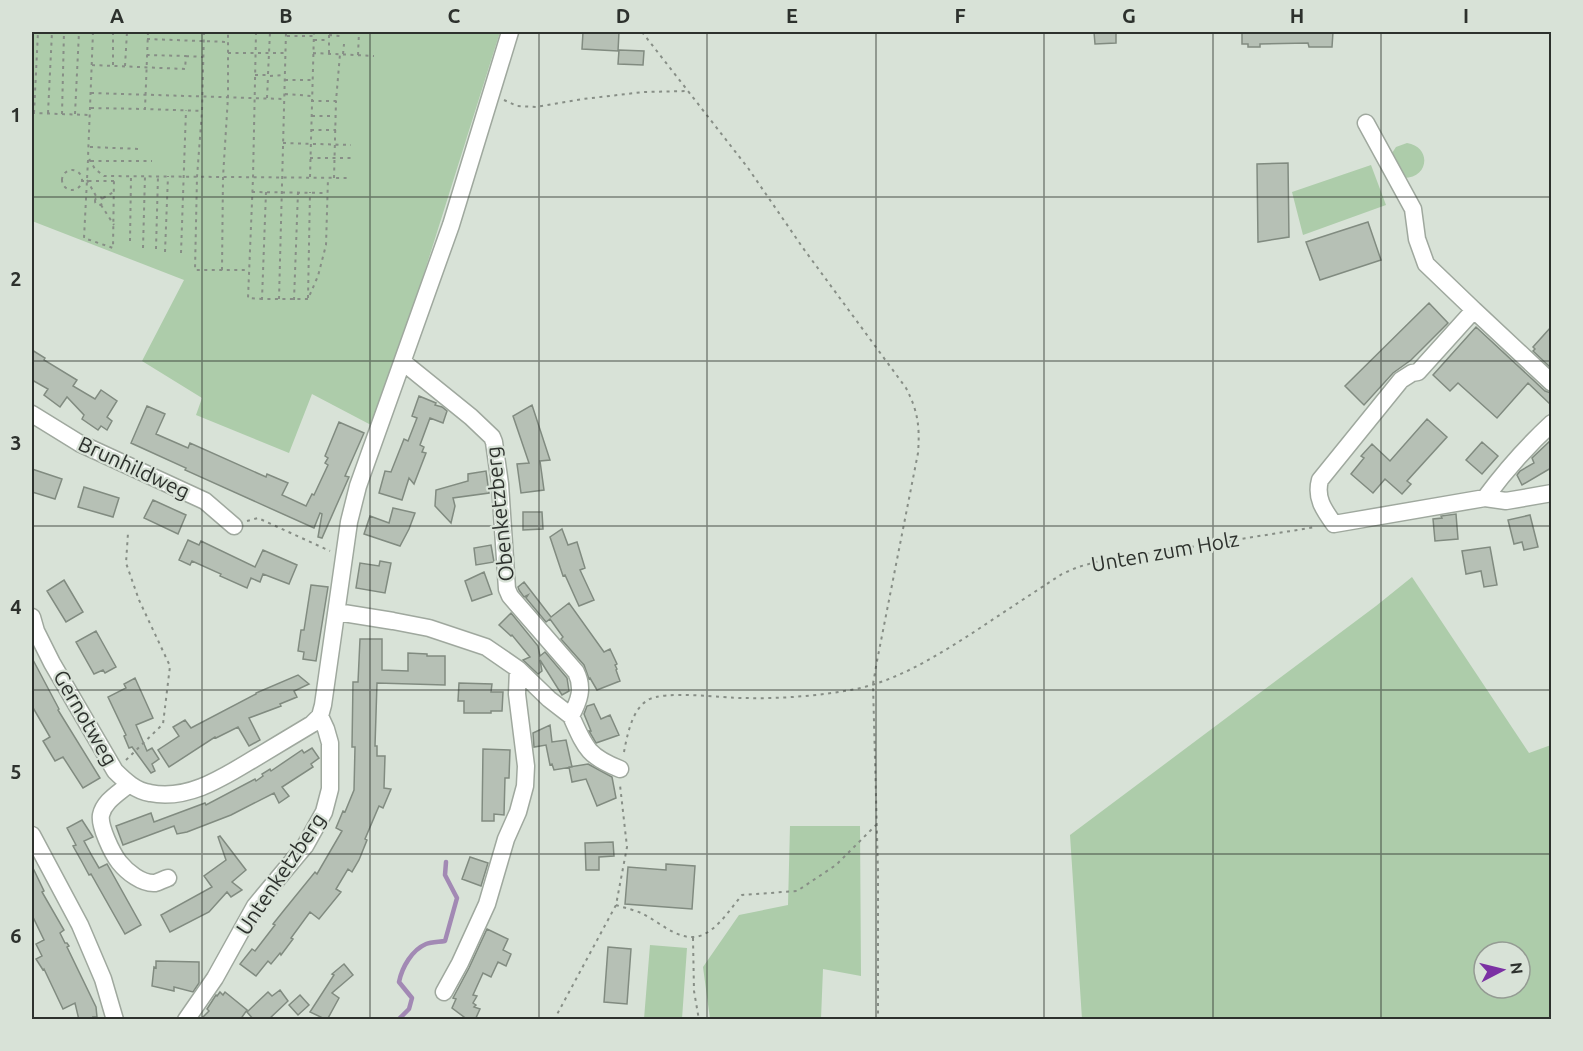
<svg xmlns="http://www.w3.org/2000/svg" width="1583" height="1051" font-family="Ubuntu,sans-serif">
  <rect width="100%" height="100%" fill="#d8e2d7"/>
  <path fill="#adccaa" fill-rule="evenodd" d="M32,32H500L399,353L371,425L312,394L289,453L196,415L202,398L142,361L184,280L32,221Z
    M1407,143C1432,147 1429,178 1404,178L1390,156L1396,147Z
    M1371,165L1386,205L1303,235L1292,192Z
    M1412,577L1529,753L1551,745V1019H1082L1070,835L1376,606ZM1484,952H1520V988H1484Z
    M790,826H860L861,976L823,969L821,1019H710L703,967L739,915L788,905Z
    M650,945L687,948L682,1019H644Z"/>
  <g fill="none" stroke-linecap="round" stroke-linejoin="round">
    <path stroke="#a289b4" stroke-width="4.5" d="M398,1020L409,1009L412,998L399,982C402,967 412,950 426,944C431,942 439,942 445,941L457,898L445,875L446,862"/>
  </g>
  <path fill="#b6c0b5" stroke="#818b80" stroke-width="1.5" d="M583,32H619L618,51L582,49Z
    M1094,32H1116V43L1095,44Z
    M1242,32H1333L1332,47H1309L1308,43L1260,44V47H1248V44H1242Z
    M619,50L644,51L643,65L618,64Z
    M1288,163L1289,237L1258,242L1257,164Z
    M1368,222L1381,260L1320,280L1306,242Z
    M1429,303L1448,323L1411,360L1393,373L1364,405L1345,386Z
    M1476,327L1545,391L1551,393V405L1528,383L1497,418L1458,383L1450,391L1433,375Z
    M1551,327V368L1533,351L1535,349L1533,347Z
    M32,350L45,358L44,360L77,380L73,386L95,399L101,390L117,401L107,417L112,421L107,430L101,426L98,430L82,419L84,415L67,397L60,407L44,395L48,389L32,380Z
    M419,396L436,403L435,405L442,407L447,411L443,423L430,418L420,445L424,447L422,452L426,453L414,484L409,478L402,500L379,493L385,471L391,472L404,439L408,441L417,418L412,416Z
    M532,405L550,460L540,461L544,490L521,493L517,464L529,463L513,416Z
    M147,406L165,414L156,434L188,448L190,443L266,477L267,474L288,483L282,495L306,506L312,494L314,495L328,465L325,463L328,458L325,456L339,422L364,433L345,476L349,477L322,538L318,537L322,514L320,513L314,528L185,470L186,468L131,443Z
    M1427,419L1447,437L1407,481L1411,484L1402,494L1385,479L1373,493L1351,474L1364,458L1361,456L1372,444L1390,461Z
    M1551,440V468L1522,485L1517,475L1520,471L1534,463L1532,458Z
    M1482,442L1498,456L1482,474L1466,460Z
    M32,469L62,479L55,499L32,492Z
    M486,471L489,493L453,498L455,506L451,523L435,506L436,490L468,481V474Z
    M84,487L119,498L113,517L78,507Z
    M153,500L186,515L178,534L144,518Z
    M393,508L415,513L409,529L400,546L364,534L370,516L389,523Z
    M523,512H542L543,529L523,530Z
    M1456,514L1458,539L1435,541L1433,519L1442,518L1441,516Z
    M1530,515L1538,547L1524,550L1522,542L1514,544L1508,520Z
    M562,529L568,545L577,542L585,568L580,570L594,600L579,606L565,575L563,576L550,537Z
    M188,540L199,545L201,541L255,567L263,550L297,565L289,584L263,574L260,582L251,578L247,588L220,576L221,574L192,561L190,565L179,560Z
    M491,545L494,562L476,565L474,548Z
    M1490,547L1497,585L1484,587L1481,571L1466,574L1462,551Z
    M380,561L391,563L385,593L356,588L360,563L379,566Z
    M484,572L492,594L472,601L465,581Z
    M64,580L83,612L66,622L47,591Z
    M524,582L551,617L569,603L604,652L610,649L617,664L615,665L617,669L616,670L620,681L597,690L590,678L589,679L584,665L561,639L563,637L550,619L546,622L526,598L528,595L524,597L519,590L518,587Z
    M311,585L328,587L316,661L303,659L304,652L298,651L301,630H304Z
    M511,613L538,646L540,656L545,652L567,678L569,691L562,695L540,660L542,671L538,674L523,660L530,657L512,635L511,636L499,625Z
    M96,631L116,667L105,673L103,670L94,674L76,642Z
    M360,639H382V670L408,671V653L427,654V656H445V685L377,683L375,746H377V756H385L384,788L391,789L383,808L379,806L365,839L367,840L359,860L352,872L348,869L336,889L341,892L319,919L310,912L291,938L293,939L281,955L280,953L271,964L268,961L256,976L240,964L252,949L255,951L275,925L273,924L285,909L315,872L317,874L342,831L336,828L343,811L345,812L354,790L355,747H352L353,682H358Z
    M32,658L59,709L58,710L100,778L83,788L63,757L55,761L43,741L50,737L32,706Z
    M298,675L309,684L294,691L297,697L280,704L281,706L249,718L260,740L249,746L238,727L216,738L215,737L169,767L158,750L179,736L173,727L185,720L191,728L256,694V693Z
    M135,678L153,718L136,725L147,751L152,748L159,759L152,764L155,771L151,773L132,747L129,748L124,736L126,735L108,697L126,688L124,684Z
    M459,683L492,684L491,692H503L502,711H491V713H464V701H458Z
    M594,704L601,719L610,715L619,735L596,743L589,731H591L584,714L587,706Z
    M550,725L552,742L566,740L572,767L554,770L552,764L550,765L546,745L534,747L533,733Z
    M312,748L319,758L311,764L313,767L282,787L289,796L279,803L274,793L231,815L187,832L177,834L174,826L123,845L116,826L151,813L154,822L205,803L206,805L255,779L256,781L263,776L262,774L270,769L271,771L302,750L304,753Z
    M483,749L510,750L509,778H505L504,815L494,814V821H482Z
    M588,764L612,777L616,798L597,806L586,779L572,782L569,767Z
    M82,820L93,837L84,841L92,856L99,868L107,864L141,925L125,934L91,874L89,875L82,862L73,846L76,845L67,828Z
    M220,836L246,870L232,882L242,890L231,897L227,892L209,912L170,932L161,915L212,887L204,876L226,860L218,837Z
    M613,842L614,856L599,857V870H586L585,843Z
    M470,857L488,863L481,886L462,879Z
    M666,864L695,866L692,909L625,904L628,867L666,870Z
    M32,866L44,891L42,892L64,930L60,933L65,943H67L69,946L67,947L96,1007L97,1017H93L94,1020H79L75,1003L63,1009L44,969L43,970L36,959L42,956L36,944L44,940L32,915Z
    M487,929L508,939L503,950L511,954L506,966L498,962L491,977L483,973L473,995L477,996L473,1003L476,1005L474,1007L480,1009L475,1020H468L452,1008L456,999L453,998L469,968Z
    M608,947L631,949L627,1004L604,1002Z
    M156,961L199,962V983L193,992L174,987V991L152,986L154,967L156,968Z
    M344,964L353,975L332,993L339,998L327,1020L310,1012L334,975L332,974Z
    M280,990L288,1001L268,1020H254L247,1012L268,992L272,996Z
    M220,992L223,995L225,992L247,1010L240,1020H200L209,1011L207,1009L216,995L217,996Z
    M300,995L309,1005L298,1015L289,1005Z"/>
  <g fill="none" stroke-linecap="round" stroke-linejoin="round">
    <defs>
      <path id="minor" d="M1366,123L1413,209L1417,239L1426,264L1474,310
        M1552,383L1474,310L1418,372L1412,373L1401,380L1320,480C1315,498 1324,510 1334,524L1485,498L1506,501L1552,493
        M32,414L79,443L205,501L234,526
        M1485,498C1505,471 1527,446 1552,423
        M337,612L393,621L429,628L486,647L518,669L549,699L571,716C579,701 584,688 576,672L510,596L507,589L500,484L494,442L492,437L471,417L403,362
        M32,617L36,631L52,663L115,771C125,781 136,791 150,793C189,801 225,776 257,757C275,746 294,735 312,724L320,716L323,705L349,522L358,486L451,225L510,32
        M571,716C585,747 587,756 620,769
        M129,784C119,793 104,801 101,815C99,826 112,853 119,862C127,872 142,884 155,883C159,882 164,879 168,878
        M32,835L80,925L103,979L115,1020
        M444,992L460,963L487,904L506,839L518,812L525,786L526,766L517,694L518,669
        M186,1020L215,978L255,906L305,846L324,812L330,789V743L326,729L320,716"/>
    </defs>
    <use href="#minor" stroke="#9fa89e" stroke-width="19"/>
    <path stroke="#878e86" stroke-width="2" stroke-dasharray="3 4.5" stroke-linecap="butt" d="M93,32L88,157L95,169L104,176L349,178
      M148,32L145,109L202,111
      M204,32L202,111L197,177L195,270H249
      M256,32L253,178L248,298L262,299
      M642,32L748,168L803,248L906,388C918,411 920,427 918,453L877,661L873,684L878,872V1020
      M243,34V32
      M329,35L340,36
      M287,36H314
      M147,39L228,42
      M314,40H329
      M228,53H285
      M313,53L374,56
      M329,53V32
      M343,54L344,44
      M358,55L359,32
      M186,56L203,57
      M92,65L185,69L186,56L147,55
      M113,65V32
      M125,66L127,32
      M268,74L270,32
      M255,75H266
      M270,76L285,75
      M285,80H312
      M91,93L283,99
      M285,94L312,96
      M267,98L268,77
      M504,100L517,106L536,107L583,99L644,92L688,91
      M311,101H336L340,54
      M91,108L145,109
      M32,113L90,115
      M34,113L38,32
      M48,113L52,32
      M62,114L64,32
      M75,114L79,32
      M312,116H336
      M311,130H336
      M283,143L351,145
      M90,147L141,149
      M310,158H352
      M88,160L84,238L113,248L114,177
      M91,161H152
      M62 180a10 10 0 1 1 20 0a10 10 0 1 1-20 0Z
      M310,177L314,32
      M334,178L336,101
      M87,180L96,196
      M81,181H114
      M252,192L327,193
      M266,192L262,299H308L318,276L326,245L328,178
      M95 201a4 4 0 1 1 8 0a4 4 0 1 1-8 0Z
      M103,198L114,192
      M101,205L114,225
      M130,241L131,176
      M143,248L145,176
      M156,249L158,176
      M165,252L168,176
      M181,253L186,110
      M222,270L223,177L228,97V32
      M308,298L310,192
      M279,299L286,32
      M294,300L298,192
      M247,521L258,518L330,551
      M624,752C627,736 632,709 648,700C663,690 723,698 743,698C780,699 819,696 856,689C899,680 938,655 974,632C1004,612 1033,593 1062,574L1078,567L1096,562L1316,527
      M126,760L163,724L170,666L139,600L126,563L128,533
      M616,905C625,908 635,910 643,914C665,925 686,949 711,930C723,921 732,907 742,895L797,891L836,865L876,825
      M693,938L694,991L699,1020
      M554,1020L616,905L627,847L620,785"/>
    <use href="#minor" stroke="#fff" stroke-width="16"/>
  </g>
  <path fill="none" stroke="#2d312d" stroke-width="1.5" stroke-opacity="0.55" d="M202,32V1020M370,32V1020M539,32V1020M707,32V1020M876,32V1020M1044,32V1020M1213,32V1020M1381,32V1020M32,197H1552M32,361H1552M32,526H1552M32,690H1552M32,854H1552"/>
  <g text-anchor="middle" stroke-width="4.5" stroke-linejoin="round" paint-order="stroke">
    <g font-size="21" fill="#2d312d" stroke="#d8e2d7">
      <text transform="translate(134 468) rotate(25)" y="7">Brunhildweg</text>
      <text transform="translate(500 514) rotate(-96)" y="7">Obenketzberg</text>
      <text transform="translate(1165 552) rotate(-10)" y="7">Unten zum Holz</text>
      <text transform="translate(85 718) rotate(60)" y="7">Gernotweg</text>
      <text transform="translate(281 874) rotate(-56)" y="7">Untenketzberg</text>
    </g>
  </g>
  <rect width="1583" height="1051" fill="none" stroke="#d8e2d7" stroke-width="66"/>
  <g transform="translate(1502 970) rotate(83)"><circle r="28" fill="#d8e2d7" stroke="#949b93" stroke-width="1.5"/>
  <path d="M0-4.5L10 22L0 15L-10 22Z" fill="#7b31a3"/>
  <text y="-9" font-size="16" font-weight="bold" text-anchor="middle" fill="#2d312d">N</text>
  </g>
  <rect x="33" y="33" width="1517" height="985" fill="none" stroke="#2d312d" stroke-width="2"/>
  <g font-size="20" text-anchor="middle" font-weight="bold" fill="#2d312d">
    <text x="117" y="23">A</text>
    <text x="286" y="23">B</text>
    <text x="454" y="23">C</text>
    <text x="623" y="23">D</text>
    <text x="792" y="23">E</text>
    <text x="960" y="23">F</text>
    <text x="1129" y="23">G</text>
    <text x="1297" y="23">H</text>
    <text x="1466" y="23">I</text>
    <text x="16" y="122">1</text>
    <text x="16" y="286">2</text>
    <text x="16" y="450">3</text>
    <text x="16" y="614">4</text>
    <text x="16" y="779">5</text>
    <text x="16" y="943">6</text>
  </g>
</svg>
